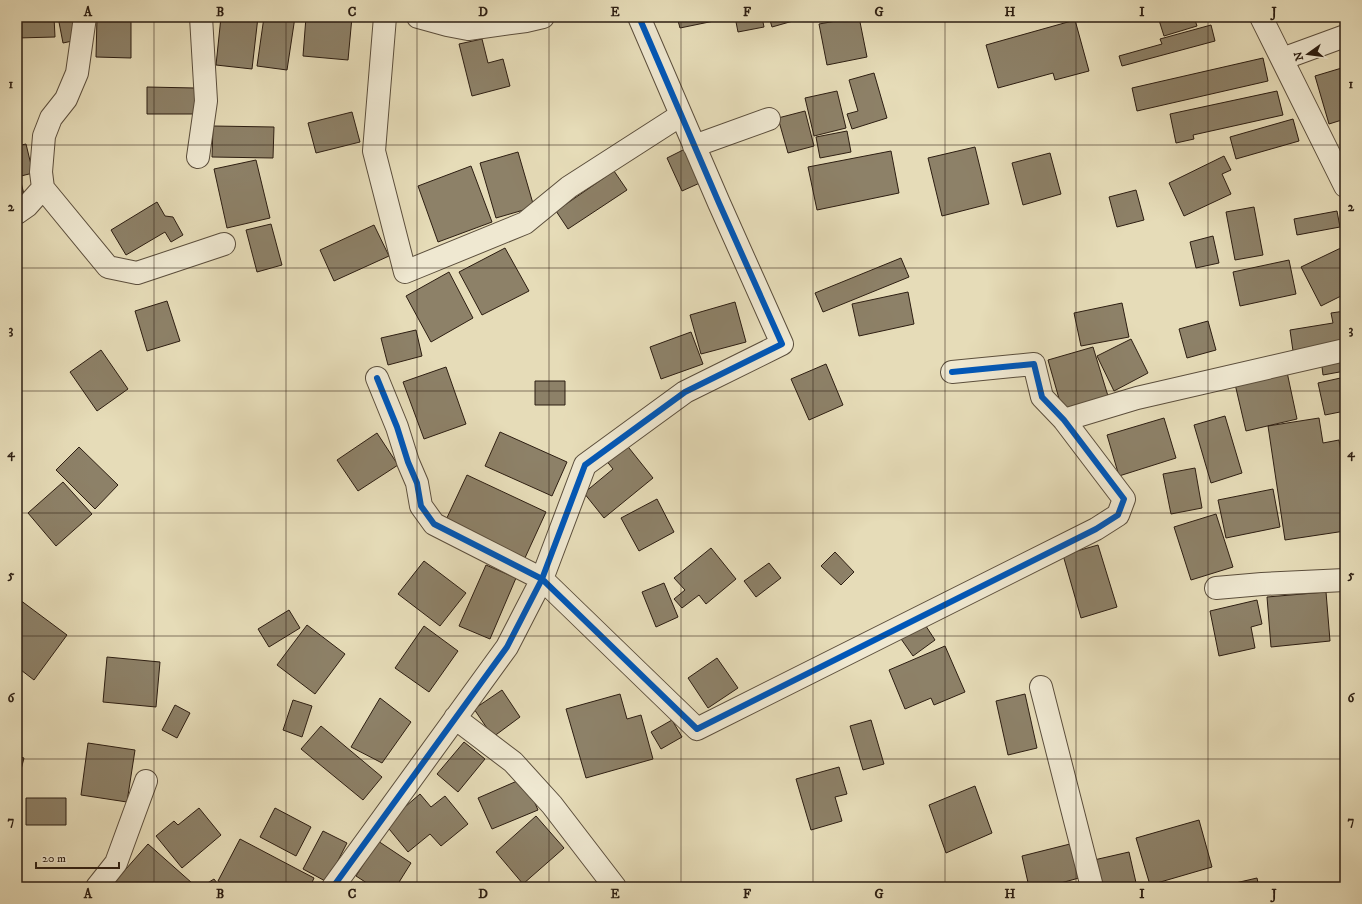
<svg xmlns="http://www.w3.org/2000/svg" width="1362" height="904" font-family="'IM FELL DW Pica',serif">
  <rect width="100%" height="100%" fill="#e6dcb8"/>
  <filter id="stains"><feTurbulence type="fractalNoise" baseFrequency=".005" numOctaves="4"/><feColorMatrix values="0 0 0 0 .2 0 0 0 0 .09 0 0 0 0 .02 0 0 0 .5 -.17"/></filter>
  <radialGradient id="worn" r=".72"><stop offset=".6" stop-color="#630" stop-opacity="0"/><stop offset="1" stop-color="#630" stop-opacity=".3"/></radialGradient>
  <path fill="#8d8168" stroke="#2d1e12" d="M17,17H54L55,37L17,38Z
    M58,17H72L77,40L63,43Z
    M97,17H131V58L96,57Z
    M221,17H258L252,69L216,65Z
    M264,17H295L287,70L257,66Z
    M306,17H352L348,60L303,56Z
    M677,17H714V21L680,28Z
    M735,17H762L764,27L738,32Z
    M769,17H807L772,27Z
    M859,17L867,57L827,65L819,24Z
    M1158,17H1194L1197,26L1164,36Z
    M1075,20L1089,71L1055,80L1053,73L998,88L986,45Z
    M1211,25L1215,41L1122,66L1119,56L1162,44L1160,39Z
    M482,39L488,63L503,59L510,86L472,96L459,44Z
    M1263,58L1268,81L1137,111L1132,88Z
    M1345,67V119L1329,124L1315,76Z
    M874,73L887,118L852,129L847,114L858,111L849,80Z
    M147,87L195,88V114H147Z
    M837,91L846,128L814,136L805,98Z
    M1277,91L1283,115L1193,135L1194,139L1176,143L1170,114Z
    M805,111L814,146L788,153L778,118Z
    M352,112L360,142L316,153L308,123Z
    M1293,119L1299,141L1236,159L1230,137Z
    M213,126L274,127L273,158L212,157Z
    M847,131L851,152L820,158L816,137Z
    M26,144L33,173L17,177V146Z
    M975,147L989,204L942,216L928,158Z
    M687,148L702,182L682,191L667,158Z
    M891,151L899,193L817,210L808,167Z
    M518,152L534,207L496,218L480,163Z
    M1050,153L1061,194L1023,205L1012,163Z
    M1224,156L1231,170L1222,174L1231,194L1184,216L1169,183Z
    M256,160L270,218L227,228L214,169Z
    M471,166L492,222L438,242L418,186Z
    M614,171L627,190L568,229L556,211Z
    M21,182L25,199L17,201V183Z
    M1136,190L1144,220L1117,227L1109,197Z
    M157,202L165,216L173,217L183,235L171,242L165,232L126,255L111,230Z
    M1254,207L1263,255L1235,260L1226,212Z
    M1337,211L1340,227L1297,235L1294,219Z
    M271,224L282,265L257,272L246,230Z
    M374,225L389,256L334,281L320,250Z
    M1213,236L1219,263L1196,268L1190,242Z
    M1345,246V294L1321,306L1301,267Z
    M505,248L529,291L482,315L459,272Z
    M901,258L909,277L823,312L815,293Z
    M1289,260L1296,294L1240,306L1233,272Z
    M449,272L473,318L431,342L406,296Z
    M908,292L914,324L859,336L852,304Z
    M167,301L180,341L147,351L135,311Z
    M735,302L746,342L701,354L690,315Z
    M1122,303L1129,337L1081,346L1074,313Z
    M1345,311V342L1293,351L1290,330L1333,323L1331,313Z
    M1208,321L1216,350L1187,358L1179,329Z
    M416,330L422,356L388,365L381,338Z
    M691,332L703,364L661,379L650,347Z
    M1131,339L1148,373L1114,391L1097,356Z
    M1093,347L1108,396L1062,409L1048,360Z
    M101,350L128,389L97,411L70,372Z
    M1345,355V371L1323,375L1321,359Z
    M826,364L843,405L809,420L791,379Z
    M446,367L466,424L424,439L403,382Z
    M1287,372L1297,419L1246,431L1235,384Z
    M1345,377V411L1325,415L1318,383Z
    M535,381H565V405H535Z
    M1225,416L1242,473L1211,483L1194,425Z
    M1164,418L1176,458L1119,476L1107,435Z
    M1319,418L1323,443L1339,440L1345,475V531L1285,540L1268,426Z
    M500,432L567,462L552,496L485,466Z
    M377,433L398,465L358,491L337,460Z
    M625,443L653,478L604,518L584,493L613,469L605,459Z
    M79,447L118,485L95,509L56,470Z
    M1195,468L1202,508L1171,514L1163,474Z
    M467,475L546,512L524,560L445,522Z
    M63,482L92,514L56,546L28,513Z
    M1273,489L1280,527L1226,538L1218,500Z
    M657,499L674,532L639,551L621,518Z
    M1216,514L1233,567L1191,580L1174,527Z
    M1098,545L1117,607L1081,618L1063,555Z
    M711,548L736,579L706,604L699,595L682,608L674,599L685,590L674,578Z
    M835,552L854,572L841,585L821,566Z
    M424,561L466,593L440,626L398,594Z
    M769,563L781,578L756,597L744,581Z
    M486,565L516,578L490,639L459,626Z
    M664,583L678,617L656,627L642,592Z
    M1326,592L1330,641L1271,647L1267,597Z
    M20,600L67,635L34,680L17,667V604Z
    M1257,600L1262,624L1251,627L1255,648L1219,656L1210,611Z
    M289,610L300,628L269,647L258,629Z
    M922,620L935,640L913,656L899,636Z
    M307,625L345,654L315,694L277,665Z
    M424,626L458,651L429,692L395,668Z
    M945,646L965,692L934,705L931,698L905,709L889,670Z
    M107,657L160,662L156,707L103,702Z
    M717,658L738,688L708,708L688,678Z
    M502,690L520,717L493,737L474,709Z
    M620,694L627,719L641,715L653,759L586,778L566,709Z
    M1025,694L1037,748L1008,755L996,701Z
    M380,698L411,722L382,763L351,747Z
    M293,700L312,706L302,737L283,730Z
    M175,705L190,713L177,738L162,730Z
    M672,720L682,737L661,749L651,732Z
    M871,720L884,764L863,770L850,726Z
    M321,726L382,777L363,800L301,749Z
    M464,742L485,759L458,792L437,774Z
    M88,743L135,750L127,802L81,795Z
    M17,756L24,758L17,785Z
    M839,767L847,794L835,797L842,821L811,830L796,779Z
    M524,778L538,810L492,829L478,798Z
    M975,786L992,833L946,853L929,805Z
    M17,794H21L17,816Z
    M420,794L431,807L445,796L468,824L441,846L430,834L408,852L385,824Z
    M26,798H66V825H26Z
    M199,808L221,835L182,868L156,836L174,821L178,825Z
    M275,808L311,827L296,856L260,837Z
    M536,816L564,848L523,884L496,852Z
    M1199,820L1212,867L1150,885L1136,838Z
    M323,831L347,843L327,882L303,869Z
    M240,839L314,878L310,887H230L218,881Z
    M378,841L411,863L396,887H373L356,876Z
    M148,844L192,883L188,887H110Z
    M1070,844L1079,878L1046,887H1029L1022,856Z
    M1129,852L1137,887H1100L1094,860Z
    M1257,878L1259,887H1218Z
    M214,879L220,887H201Z"/>
  <g fill="none" stroke-linecap="round" stroke-linejoin="round">
    <defs>
      <path id="street" d="M385,17L374,151L405,272L525,223L569,187L681,115
        M418,17L447,25L468,29L526,21L543,17
        M1261,17L1345,186
        M1282,59L1345,36
        M694,146L769,119
        M198,157L206,101L201,17
        M43,188L108,267L137,273L224,244
        M17,213L27,206L43,188L41,172L44,136L51,118L66,99L77,73L85,17
        M377,378L397,427L408,462L417,483L421,506L434,524L542,579L697,729L1096,529L1118,515L1124,499L1064,420L1042,397L1034,364L952,372
        M1064,420L1137,398L1345,350
        M1216,588L1262,584L1345,580
        M1041,687L1092,887
        M455,718L513,762L552,805L615,887
        M97,887L116,863L146,781
        M333,887L507,647L542,579L585,465L685,392L782,344L719,203L639,17"/>
    </defs>
    <use href="#street" stroke="#5b4e3c" stroke-width="24"/>
    <use href="#street" stroke="#efe8d1" stroke-width="22"/>
    <defs>
      <path id="cycleway" d="M377,378L397,427L408,462L417,483L421,506L434,524L542,579L697,729L1096,529L1118,515L1124,499L1064,420L1042,397L1034,364L952,372
        M333,887L507,647L542,579L585,465L685,392L782,344L719,203L639,17"/>
    </defs>
    <use href="#cycleway" stroke="#efe8d1" stroke-width="8"/>
    <use href="#cycleway" stroke="#0057b8" stroke-width="6"/>
  </g>
  <path fill="none" stroke="#2d1e12" stroke-width="1" stroke-opacity="0.55" d="M154,17V887M286,17V887M417,17V887M549,17V887M681,17V887M813,17V887M945,17V887M1076,17V887M1208,17V887M17,145H1345M17,268H1345M17,391H1345M17,513H1345M17,636H1345M17,759H1345"/>
  <rect width="1362" height="904" fill="none" stroke="#e6dcb8" stroke-width="44"/>
  <g transform="translate(1308 54) rotate(256)" stroke="#efe8d1" stroke-width="3" paint-order="stroke">
  <path d="M0-3L7 15L0 10L-7 15Z" fill="#2d1e12"/>
  <text y="-6" font-size="11" font-weight="bold" text-anchor="middle" fill="#2d1e12">N</text>
  </g>
  <path d="M36 862v6h83v-6" fill="none" stroke="#2d1e12" stroke-width="2"/>
  <text x="42" y="862" font-size="12" fill="#2d1e12" stroke="#efe8d1" stroke-width="3" paint-order="stroke">20 m</text>
  <rect x="22" y="22" width="1318" height="860" fill="none" stroke="#2d1e12" stroke-width="1.5"/>
  <g font-size="13" text-anchor="middle" font-weight="bold" fill="#2d1e12">
    <text x="88" y="16">A</text>
    <text x="220" y="16">B</text>
    <text x="352" y="16">C</text>
    <text x="483" y="16">D</text>
    <text x="615" y="16">E</text>
    <text x="747" y="16">F</text>
    <text x="879" y="16">G</text>
    <text x="1010" y="16">H</text>
    <text x="1142" y="16">I</text>
    <text x="1274" y="16">J</text>
    <text x="11" y="88">1</text>
    <text x="1351" y="88">1</text>
    <text x="11" y="211">2</text>
    <text x="1351" y="211">2</text>
    <text x="11" y="334">3</text>
    <text x="1351" y="334">3</text>
    <text x="11" y="457">4</text>
    <text x="1351" y="457">4</text>
    <text x="11" y="579">5</text>
    <text x="1351" y="579">5</text>
    <text x="11" y="702">6</text>
    <text x="1351" y="702">6</text>
    <text x="11" y="825">7</text>
    <text x="1351" y="825">7</text>
    <text x="88" y="898">A</text>
    <text x="220" y="898">B</text>
    <text x="352" y="898">C</text>
    <text x="483" y="898">D</text>
    <text x="615" y="898">E</text>
    <text x="747" y="898">F</text>
    <text x="879" y="898">G</text>
    <text x="1010" y="898">H</text>
    <text x="1142" y="898">I</text>
    <text x="1274" y="898">J</text>
  </g>
  <rect width="100%" height="100%" filter="url(#stains)"/>
  <rect width="100%" height="100%" fill="url(#worn)"/>
</svg>
